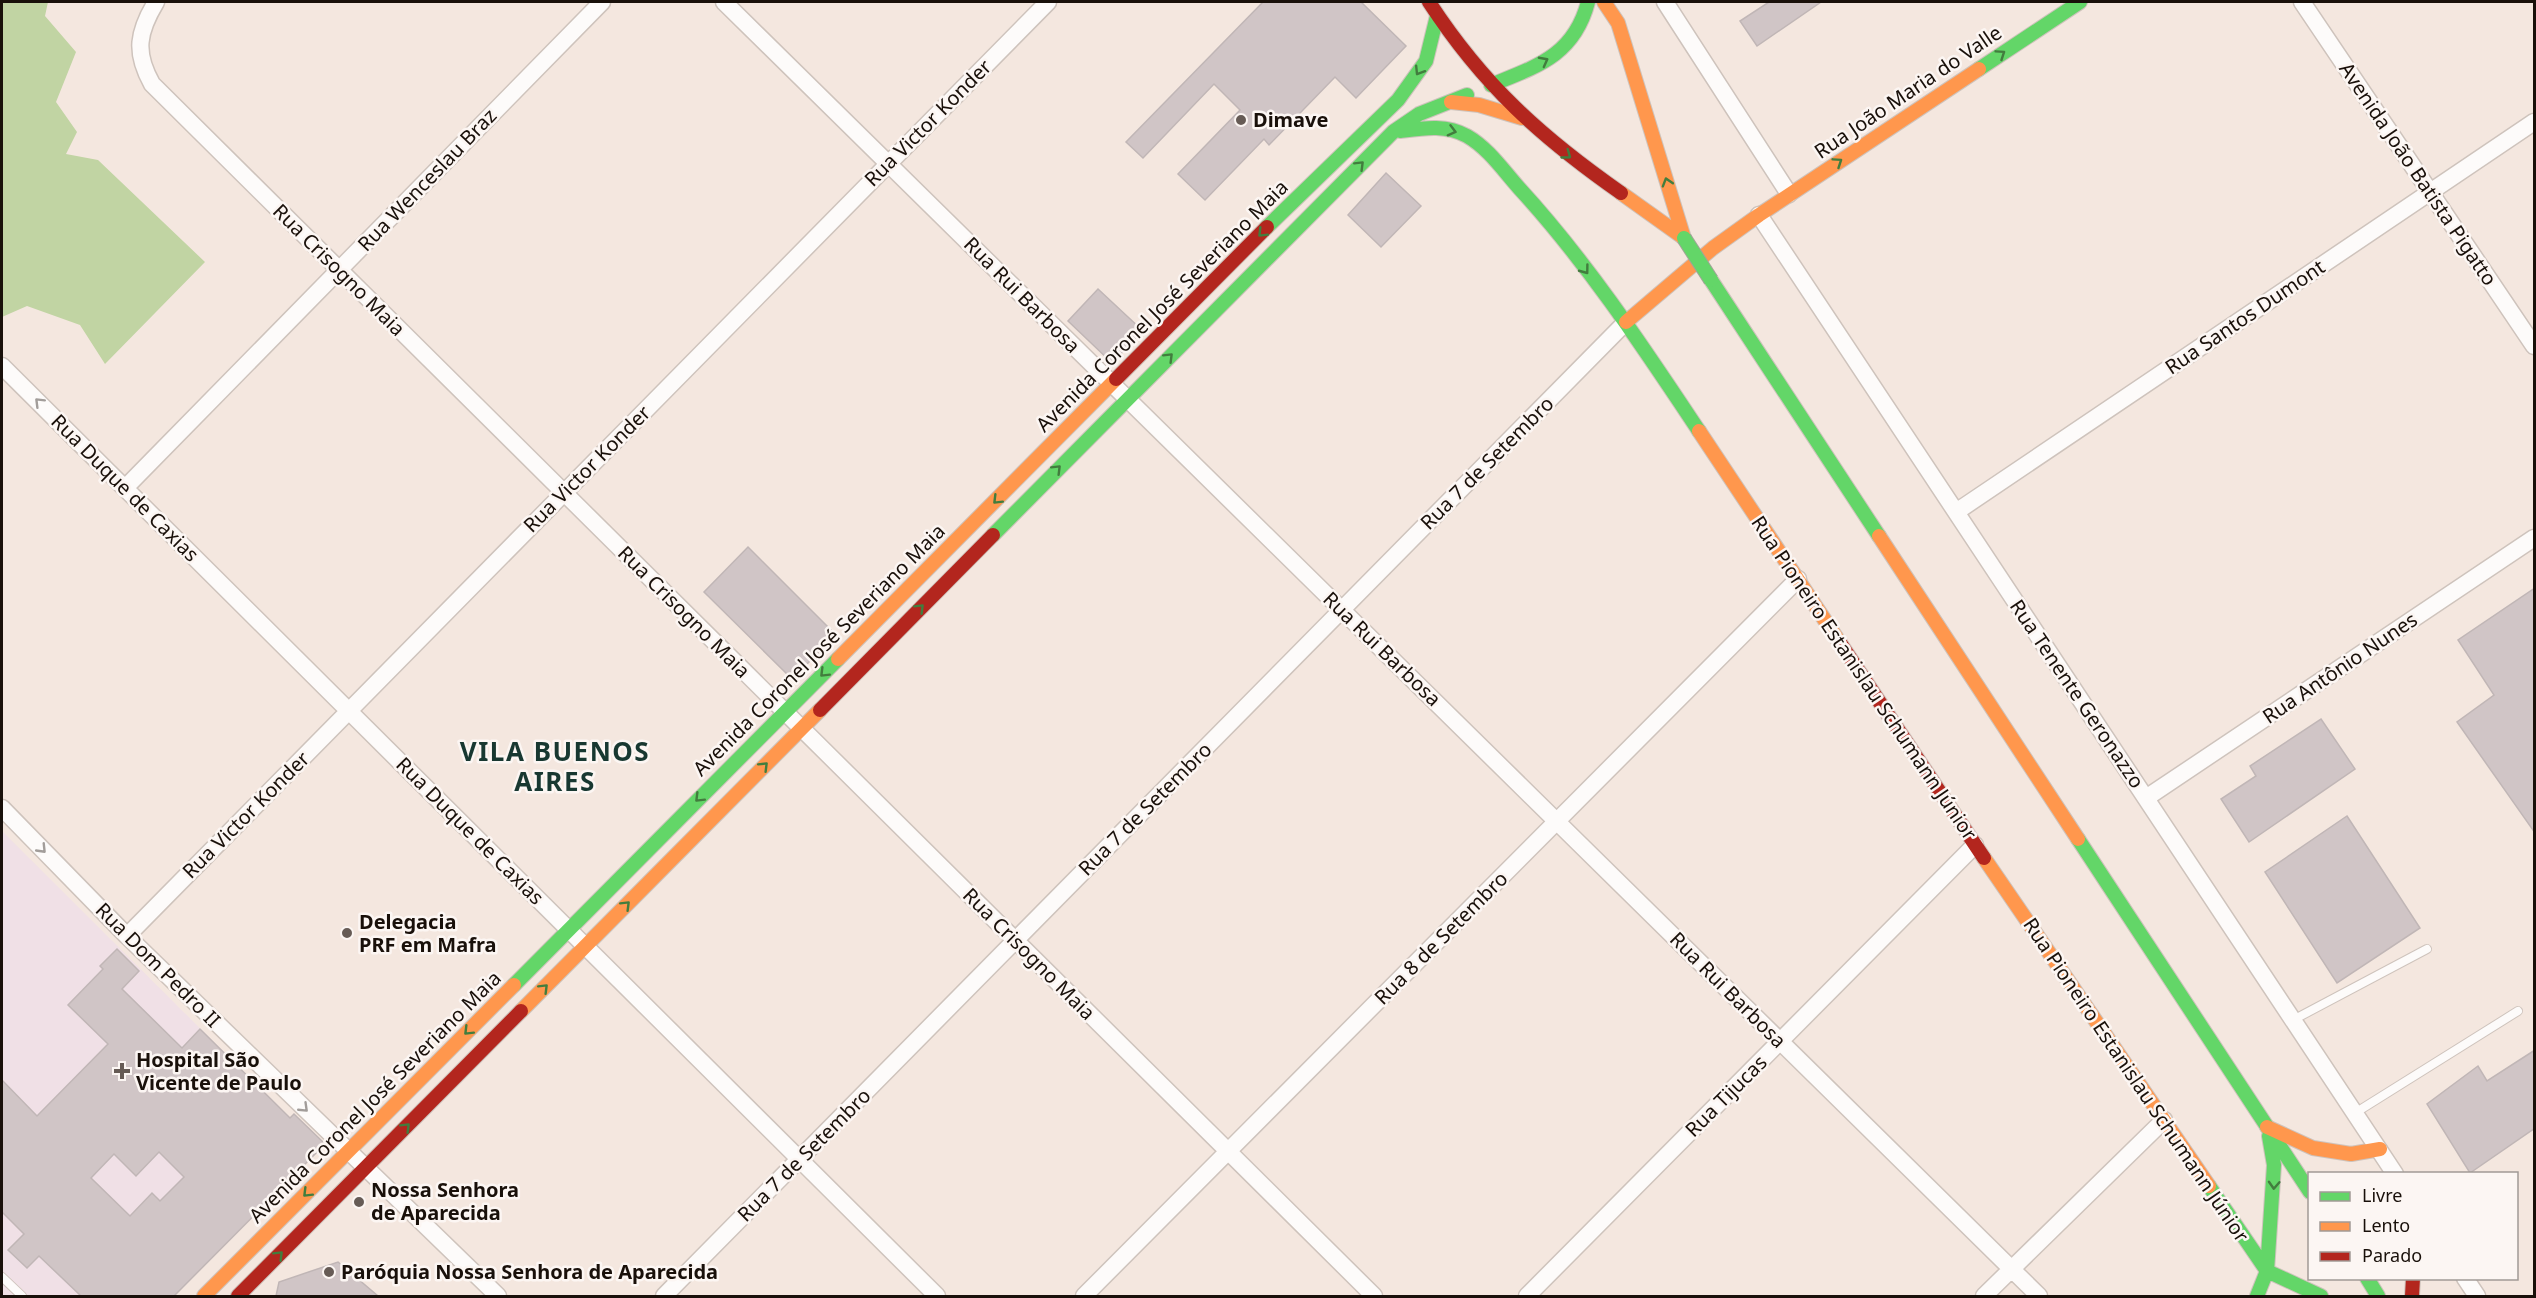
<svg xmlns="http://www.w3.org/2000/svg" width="2536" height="1298" font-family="'Noto Sans',sans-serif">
  <rect width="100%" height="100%" fill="#f4e7df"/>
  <path fill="#f0e0e6" d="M2,831L290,1118L294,1114L325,1144L174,1296H4L2,1294Z"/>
  <path fill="#c1d4a3" d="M2,2H48L45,16L76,52L56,102L77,132L66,154L98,160L205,262L105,364L80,325L27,306L2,317Z"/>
  <path fill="#d0c5c6" stroke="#c0b6b6" stroke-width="1.5" fill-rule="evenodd" d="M1263,2H1361L1406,46L1356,98L1335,77L1269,145L1264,139L1205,200L1178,174L1240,110L1214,84L1143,158L1126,142Z
    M1769,2H1821L1757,46L1740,21Z
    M1386,173L1421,206L1381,247L1348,215Z
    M1098,289L1143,331L1112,363L1068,321Z
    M748,547L836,635L792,679L704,592Z
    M2535,588V833L2457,722L2494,695L2458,640Z
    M2321,719L2355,769L2249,842L2221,799L2256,776L2250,766Z
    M2347,816L2420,928L2337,983L2265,872Z
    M117,949L139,971L122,989L182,1048L200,1029L290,1118L294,1114L325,1144L174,1296H81L39,1256L27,1268L8,1250L24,1234L2,1212V1080L37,1116L108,1044L68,1005L103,969L100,966ZM159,1152L184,1177L160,1201L152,1193L130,1216L91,1178L114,1154L136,1176Z
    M2535,1050V1128L2470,1173L2427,1104L2478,1066L2487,1081Z
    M338,1262L378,1296H276L279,1282Z"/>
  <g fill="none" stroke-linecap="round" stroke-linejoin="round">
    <defs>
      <path id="lane" d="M2293,1020L2427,949
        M2355,1113L2518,1011
        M2,1277L22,1296"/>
      <path id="street" d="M156,2C138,32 134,52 152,84L1374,1296
        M724,2L2039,1296
        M1665,2L1789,194
        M2302,2L2534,346
        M1759,215L2395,1174
        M2,366L937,1296
        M125,488L602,2
        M1956,512L2534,122
        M2146,798L2534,538
        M2,808L127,936L498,1296
        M127,936L1048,2
        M2465,1278L2477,1296
        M664,1296L1626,322
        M1084,1296L1798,579
        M1527,1296L1975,845
        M1984,1296L2164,1120"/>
      <path id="fast" d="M1979,69L2080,2
        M1491,85C1538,66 1574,55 1588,2
        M1400,131C1423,128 1446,124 1467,136C1488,148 1503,170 1519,188C1587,262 1643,347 1699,431
        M1267,227L1398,100L1426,61L1437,16
        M1711,280L1879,536
        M993,535L1394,131L1419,114L1467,95
        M2078,839L2310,1192
        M514,985L838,659
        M2269,1136L2274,1165L2267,1271L2321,1296
        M2209,1186L2267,1271L2257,1296
        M2367,1278L2378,1296"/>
      <path id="slow" d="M1604,2L1618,23L1684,238
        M1451,102L1479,105L1522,118
        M1621,193L1684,238
        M1626,322L1713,248L1759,215L1979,69
        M1699,431L1840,643
        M1879,536L2078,839
        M838,659L1116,379
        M1984,858L2209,1186
        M521,1011L820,710
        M2267,1127L2313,1148L2351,1154L2380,1149
        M204,1296L514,985"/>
      <path id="jam" d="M1429,2C1483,85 1541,137 1621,193
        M1116,379L1267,227
        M1840,643L1984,858
        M820,710L993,535
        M238,1296L521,1011
        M2412,1296L2413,1278"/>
    </defs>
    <use href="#lane" stroke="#cec3bc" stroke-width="10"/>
    <use href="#street" stroke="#cec3bc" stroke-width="19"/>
    <use href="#fast" stroke="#cec3bc" stroke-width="16"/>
    <use href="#slow" stroke="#cec3bc" stroke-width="16"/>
    <use href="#jam" stroke="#cec3bc" stroke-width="16"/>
    <use href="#lane" stroke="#fdfbfa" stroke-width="8"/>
    <use href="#street" stroke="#fdfbfa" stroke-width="16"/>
    <use href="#fast" stroke="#63d668" stroke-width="14"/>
    <use href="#slow" stroke="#ff974d" stroke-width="14"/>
    <use href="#jam" stroke="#b3261e" stroke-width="14"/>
    <defs>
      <path id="fast-bridge" d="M1684,238L1711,280"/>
    </defs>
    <use href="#fast-bridge" stroke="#a0a597" stroke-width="16" stroke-linecap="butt"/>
    <use href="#fast-bridge" stroke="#63d668" stroke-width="14"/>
  </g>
  <defs><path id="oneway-chevron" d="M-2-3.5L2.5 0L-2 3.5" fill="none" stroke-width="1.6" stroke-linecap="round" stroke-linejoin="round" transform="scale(1.5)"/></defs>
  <g stroke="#427d3e">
    <use href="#oneway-chevron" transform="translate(2001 54) rotate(-34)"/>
    <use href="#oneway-chevron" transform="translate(1544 61) rotate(-28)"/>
    <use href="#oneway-chevron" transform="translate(1419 71) rotate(122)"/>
    <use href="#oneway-chevron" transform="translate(1452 131) rotate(15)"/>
    <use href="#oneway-chevron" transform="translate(1567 155) rotate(36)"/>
    <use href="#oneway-chevron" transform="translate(1838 162) rotate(-34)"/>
    <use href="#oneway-chevron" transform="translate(1360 165) rotate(-45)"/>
    <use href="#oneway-chevron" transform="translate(1667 182) rotate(-107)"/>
    <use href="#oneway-chevron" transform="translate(1262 233) rotate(135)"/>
    <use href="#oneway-chevron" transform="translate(1585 270) rotate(53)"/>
    <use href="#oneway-chevron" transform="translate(1169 357) rotate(-45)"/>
    <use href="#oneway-chevron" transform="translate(1057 469) rotate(-45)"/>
    <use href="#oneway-chevron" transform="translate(997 500) rotate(135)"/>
    <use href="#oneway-chevron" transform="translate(920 608) rotate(-45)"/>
    <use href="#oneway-chevron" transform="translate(824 673) rotate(135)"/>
    <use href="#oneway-chevron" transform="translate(764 766) rotate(-45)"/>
    <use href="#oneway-chevron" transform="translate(699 798) rotate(135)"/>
    <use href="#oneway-chevron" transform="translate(626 905) rotate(-45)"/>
    <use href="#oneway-chevron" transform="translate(544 988) rotate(-45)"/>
    <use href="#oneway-chevron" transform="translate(468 1031) rotate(135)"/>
    <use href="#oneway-chevron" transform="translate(406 1127) rotate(-45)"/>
    <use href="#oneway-chevron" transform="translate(2274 1185) rotate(93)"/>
    <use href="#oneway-chevron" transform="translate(307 1193) rotate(135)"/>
    <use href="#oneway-chevron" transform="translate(279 1255) rotate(-45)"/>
  </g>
  <g stroke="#a29d9a">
    <use href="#oneway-chevron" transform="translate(39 402) rotate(-135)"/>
    <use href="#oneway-chevron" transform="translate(42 849) rotate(46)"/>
    <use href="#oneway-chevron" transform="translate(304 1108) rotate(44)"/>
  </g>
  <g fill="#665b55" stroke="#fcf6f3" stroke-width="2">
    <circle cx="1241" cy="120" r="6"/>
    <circle cx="347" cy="933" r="6"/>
    <path d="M119 1062h6v6h6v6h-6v6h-6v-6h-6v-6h6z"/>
    <circle cx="359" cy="1202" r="6"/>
    <circle cx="329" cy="1272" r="6"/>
  </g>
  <g text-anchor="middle" stroke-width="5" stroke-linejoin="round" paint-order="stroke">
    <g font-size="20" fill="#19100a" stroke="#fcf6f3">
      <text transform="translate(1908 92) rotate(-34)" y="7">Rua João Maria do Valle</text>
      <text transform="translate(928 123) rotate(-45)" y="7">Rua Victor Konder</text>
      <text transform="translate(2418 174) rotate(56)" y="7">Avenida João Batista Pigatto</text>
      <text transform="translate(427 180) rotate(-46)" y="7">Rua Wenceslau Braz</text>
      <text transform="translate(339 270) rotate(45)" y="7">Rua Crisogno Maia</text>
      <text transform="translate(1022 295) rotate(45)" y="7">Rua Rui Barbosa</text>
      <text transform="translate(1162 306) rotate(-45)" y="7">Avenida Coronel José Severiano Maia</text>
      <text transform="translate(2245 317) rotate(-34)" y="7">Rua Santos Dumont</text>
      <text transform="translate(1487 463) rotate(-45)" y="7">Rua 7 de Setembro</text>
      <text transform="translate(587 469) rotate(-45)" y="7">Rua Victor Konder</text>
      <text transform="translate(125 488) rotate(45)" y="7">Rua Duque de Caxias</text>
      <text transform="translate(684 612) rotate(45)" y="7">Rua Crisogno Maia</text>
      <text transform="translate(1382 649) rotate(44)" y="7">Rua Rui Barbosa</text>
      <text transform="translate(819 650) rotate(-45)" y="7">Avenida Coronel José Severiano Maia</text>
      <text transform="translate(2340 668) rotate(-34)" y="7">Rua Antônio Nunes</text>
      <text transform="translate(1864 678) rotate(56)" y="7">Rua Pioneiro Estanislau Schumann Júnior</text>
      <text transform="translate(2077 694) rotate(56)" y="7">Rua Tenente Geronazzo</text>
      <text transform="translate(1145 809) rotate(-45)" y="7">Rua 7 de Setembro</text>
      <text transform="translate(246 815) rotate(-45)" y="7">Rua Victor Konder</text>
      <text transform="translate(470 831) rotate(45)" y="7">Rua Duque de Caxias</text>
      <text transform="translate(1441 938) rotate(-45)" y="7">Rua 8 de Setembro</text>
      <text transform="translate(1029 954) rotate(45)" y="7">Rua Crisogno Maia</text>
      <text transform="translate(158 965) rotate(45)" y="7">Rua Dom Pedro II</text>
      <text transform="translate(1728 990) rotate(45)" y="7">Rua Rui Barbosa</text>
      <text transform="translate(2136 1080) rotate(56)" y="7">Rua Pioneiro Estanislau Schumann Júnior</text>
      <text transform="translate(1726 1096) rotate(-45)" y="7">Rua Tijucas</text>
      <text transform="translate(375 1097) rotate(-45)" y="7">Avenida Coronel José Severiano Maia</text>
      <text transform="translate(804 1155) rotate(-45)" y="7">Rua 7 de Setembro</text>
    </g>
    <g font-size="20" font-weight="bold" fill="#19100a" stroke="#fcf6f3" text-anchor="start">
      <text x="1253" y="127">Dimave</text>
      <text x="359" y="929">Delegacia<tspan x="359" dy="23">PRF em Mafra</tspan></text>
      <text x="136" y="1067">Hospital São<tspan x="136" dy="23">Vicente de Paulo</tspan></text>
      <text x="371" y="1197">Nossa Senhora<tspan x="371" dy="23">de Aparecida</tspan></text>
      <text x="341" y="1279">Paróquia Nossa Senhora de Aparecida</text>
    </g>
    <g font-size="26" font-weight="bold" letter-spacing="1.5" fill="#183831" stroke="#fcf6f3">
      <text x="555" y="761">VILA BUENOS<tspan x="555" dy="30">AIRES</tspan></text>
    </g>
  </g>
  <rect width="2536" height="1298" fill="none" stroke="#19100a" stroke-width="6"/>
  <rect x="2308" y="1172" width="210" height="108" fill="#fcf6f3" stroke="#a19a96" stroke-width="1.5"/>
  <rect x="2320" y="1192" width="30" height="9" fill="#63d668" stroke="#a19a96" stroke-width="1.5"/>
  <text x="2362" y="1202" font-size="18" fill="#19100a">Livre</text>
  <rect x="2320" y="1222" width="30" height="9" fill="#ff974d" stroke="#a19a96" stroke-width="1.5"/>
  <text x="2362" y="1232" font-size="18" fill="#19100a">Lento</text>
  <rect x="2320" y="1252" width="30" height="9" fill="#b3261e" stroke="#a19a96" stroke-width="1.5"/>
  <text x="2362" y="1262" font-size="18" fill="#19100a">Parado</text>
</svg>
